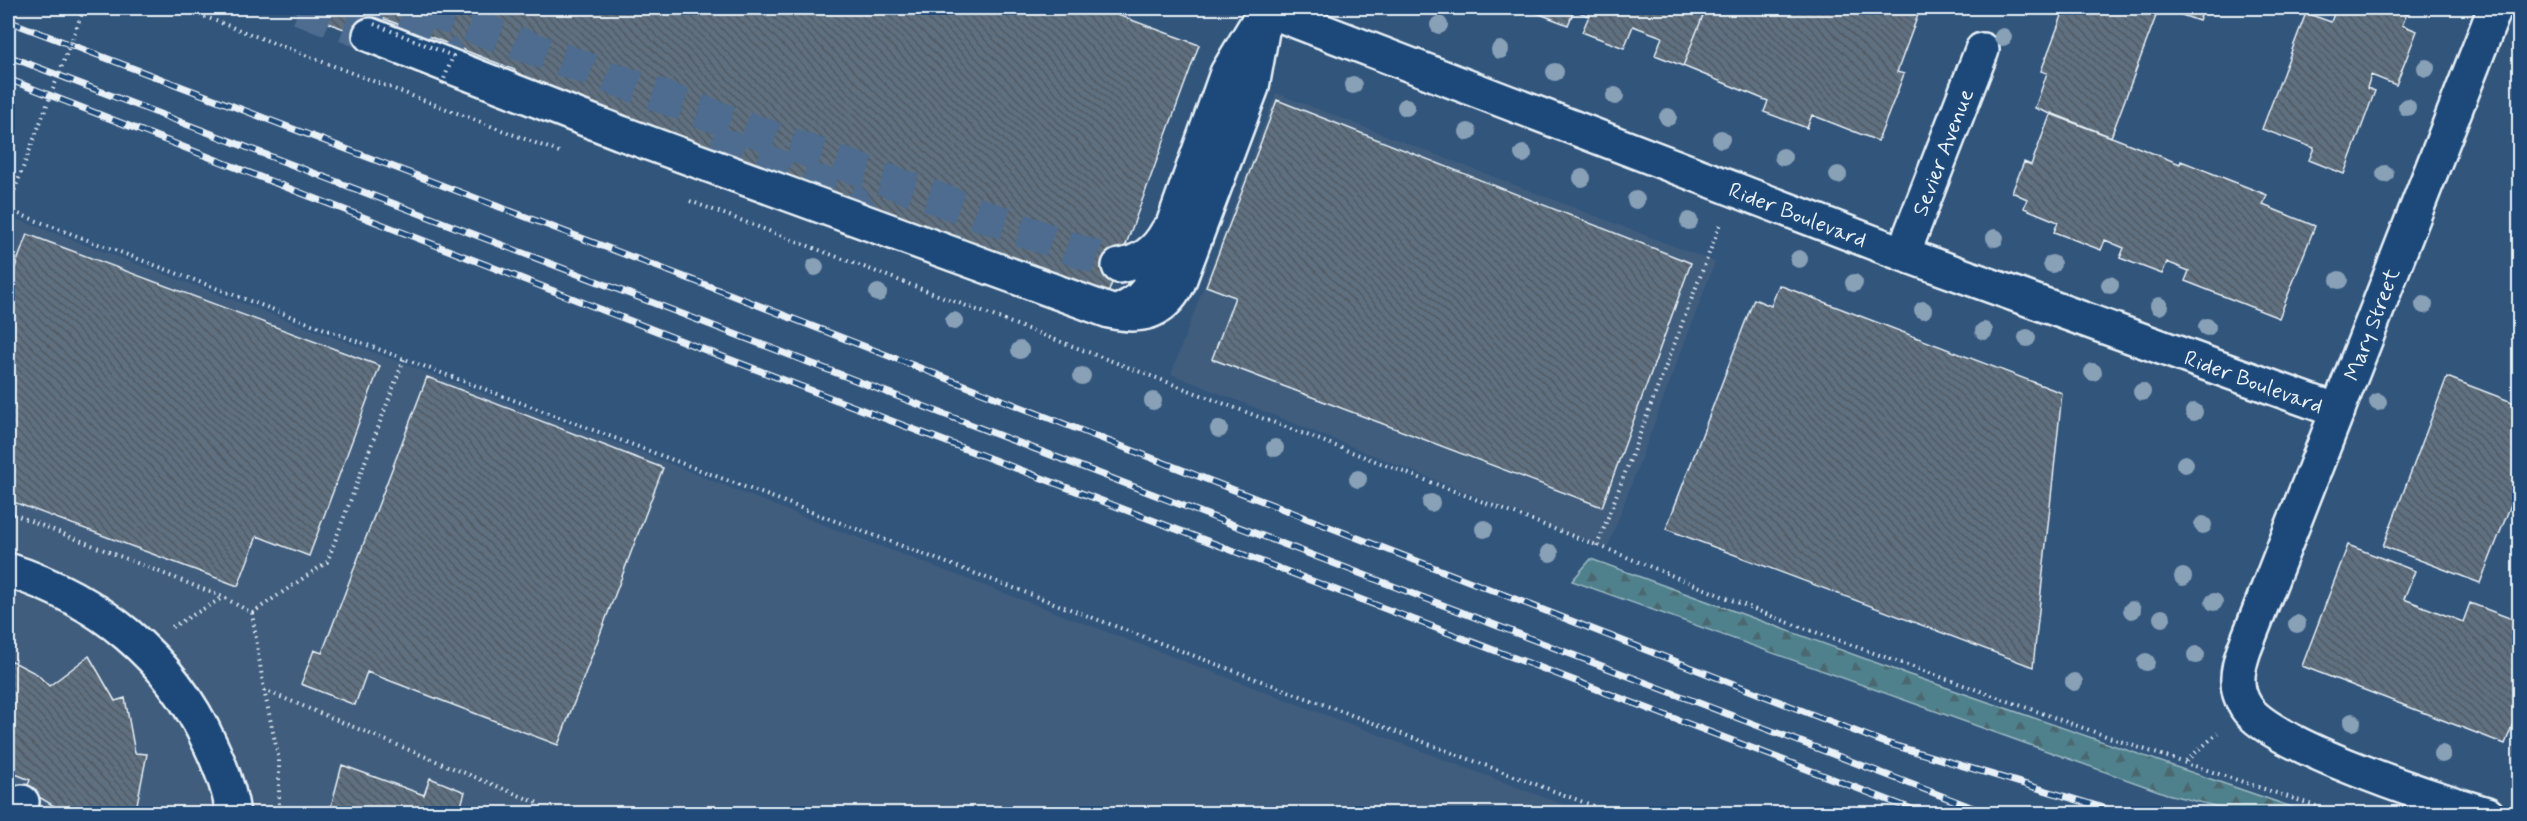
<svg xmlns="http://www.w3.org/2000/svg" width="2527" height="821" font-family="Mynerve,sans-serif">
  <defs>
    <pattern id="forest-firs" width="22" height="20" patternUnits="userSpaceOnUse" patternTransform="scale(1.5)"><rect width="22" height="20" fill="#4f818d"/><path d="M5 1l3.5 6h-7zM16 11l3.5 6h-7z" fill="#4b676f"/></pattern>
    <pattern id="building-back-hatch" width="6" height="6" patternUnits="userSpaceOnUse" patternTransform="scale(1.5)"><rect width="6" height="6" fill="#5f7080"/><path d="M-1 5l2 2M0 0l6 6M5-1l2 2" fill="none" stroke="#515a62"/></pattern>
  </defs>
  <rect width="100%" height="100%" fill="#32557c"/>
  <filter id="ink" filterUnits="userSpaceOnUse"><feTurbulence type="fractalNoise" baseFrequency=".0167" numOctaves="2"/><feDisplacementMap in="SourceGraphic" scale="12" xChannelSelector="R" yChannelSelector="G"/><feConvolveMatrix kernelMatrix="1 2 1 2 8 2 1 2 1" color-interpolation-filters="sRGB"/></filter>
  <g filter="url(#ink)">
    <path fill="#405d7d" d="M1276,93L1715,262L1607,549L1171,374Z
      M8,216L630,448L814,521L1585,813H8Z
      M2519,733V764L2509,761Z"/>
    <path fill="url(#forest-firs)" stroke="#9cb9c2" stroke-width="1.5" d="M1591,559L1907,674L2309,813H2242L2167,794L1572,581Z"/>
    <path fill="url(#building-back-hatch)" stroke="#e8f1f8" stroke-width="1.5" d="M289,8H1099L1199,45L1098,321L828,227L504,97L515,70L377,16L368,38Z
      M1524,8H1575L1568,25Z
      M1575,8H1706L1683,66L1655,55L1662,37L1633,26L1624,48L1582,32L1589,16L1574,10Z
      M1706,8H1898L1918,15L1897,72L1904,74L1878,141L1812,115L1807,128L1764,112L1768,101L1683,66Z
      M2065,8H2159L2111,137L2035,108L2047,73L2041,71Z
      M2162,8H2204L2199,21Z
      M2336,8H2390L2407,14L2402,25L2417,31L2396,85L2371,75L2367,88L2375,91L2344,174L2309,160L2314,148L2262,129L2306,13L2331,22Z
      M1277,100L1691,263L1602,507L1212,359L1235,297L1206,286Z
      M2051,113L2180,164L2181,161L2267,195L2263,205L2315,226L2279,318L2185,281L2189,271L2167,262L2162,274L2120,258L2124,248L2105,240L2101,250L2054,232L2058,222L2024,208L2027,199L2012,192L2024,162L2031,165Z
      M27,234L380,366L309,556L257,536L238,586L8,500V287Z
      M1779,285L2062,393L2033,667L1666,529L1754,299L1771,306Z
      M427,377L663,468L558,745L367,672L355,705L301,684L314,650L322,653Z
      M2447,377L2520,405V482L2480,583L2383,546Z
      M2348,545L2415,571L2404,599L2463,622L2470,603L2520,622V706L2505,744L2302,666Z
      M89,656L115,701L125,698L135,753L147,754L135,814H50L54,806L26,789L30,780L8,771V659L37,674L49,686Z
      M342,765L424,795L430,778L465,792L460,809L472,814H329Z"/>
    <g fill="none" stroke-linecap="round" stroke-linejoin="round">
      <path stroke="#4d6c8f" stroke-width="33" stroke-dasharray="33 16" stroke-linecap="butt" d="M299,8L370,35
        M352,8L438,42L446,53L449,66
        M423,8L1119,266
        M712,140L840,190L854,202L867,222"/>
      <defs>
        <path id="minor" d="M1262,8L1903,254L2338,411
          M370,35L621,133L1109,311C1140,318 1162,314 1178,284L1252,87L1266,9
          M1903,254L1982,50
          M1119,266C1140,263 1157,251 1167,232
          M1120,311C1137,303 1146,295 1154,278L1227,73L1256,25
          M8,570C98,599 170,656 210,744C220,765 230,790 233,814
          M8,810L22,802
          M2487,814C2439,800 2270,746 2246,707C2234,688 2237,671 2244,650L2495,8"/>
      </defs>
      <use href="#minor" stroke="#e8f1f8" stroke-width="38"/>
      <path stroke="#e8f1f8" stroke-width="4" stroke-dasharray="1.5 4.5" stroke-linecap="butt" d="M182,8L559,152
        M231,8H232
        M1976,8L1983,12
        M690,201L1607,549L1776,618L2131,745L2340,814
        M8,210L1615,814
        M8,512L223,597L252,613L264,690L540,804
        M1597,546L1721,222
        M252,613L327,562L404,359
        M172,627L222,598
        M264,690L279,760V814
        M2186,761L2218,733"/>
      <use href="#minor" stroke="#1f4a7a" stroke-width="33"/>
      <defs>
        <path id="rail" d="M8,21L732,295L1883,742L2124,814
          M8,56L1989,814
          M8,79L713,353L1925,814"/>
      </defs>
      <use href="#rail" stroke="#e8f1f8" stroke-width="7"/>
      <use href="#rail" stroke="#1f4a7a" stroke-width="4.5" stroke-dasharray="14" stroke-linecap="butt"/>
      <path stroke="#e8f1f8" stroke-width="4" stroke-dasharray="1.5 4.5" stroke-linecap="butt" d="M374,24L453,56L441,87
        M8,207L84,8"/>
    </g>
    <g fill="#89a1b7">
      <circle cx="1439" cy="25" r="9"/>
      <circle cx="2003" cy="37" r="9"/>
      <circle cx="1500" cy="50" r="9"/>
      <circle cx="2426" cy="68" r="9"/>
      <circle cx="1555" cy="72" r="9"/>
      <circle cx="1353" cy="85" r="9"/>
      <circle cx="1615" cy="96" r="9"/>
      <circle cx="1406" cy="107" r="9"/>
      <circle cx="2407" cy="107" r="9"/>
      <circle cx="1668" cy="117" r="9"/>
      <circle cx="1468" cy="132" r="9"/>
      <circle cx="1721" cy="139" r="9"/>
      <circle cx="1523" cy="154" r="9"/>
      <circle cx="1783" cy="157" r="9"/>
      <circle cx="2385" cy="174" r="9"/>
      <circle cx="1838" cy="175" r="9"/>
      <circle cx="1582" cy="178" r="9"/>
      <circle cx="1636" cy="200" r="9"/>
      <circle cx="1689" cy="221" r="9"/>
      <circle cx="1995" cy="238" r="9"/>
      <circle cx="1799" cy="259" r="9"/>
      <circle cx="2052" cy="264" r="9"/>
      <circle cx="815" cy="267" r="9"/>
      <circle cx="2339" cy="280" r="9"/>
      <circle cx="1854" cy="283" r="9"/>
      <circle cx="2110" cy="285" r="9"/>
      <circle cx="878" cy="293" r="9"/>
      <circle cx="2424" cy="305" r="9"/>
      <circle cx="2159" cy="306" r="9"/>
      <circle cx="1923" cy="310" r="9"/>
      <circle cx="954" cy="321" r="9"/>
      <circle cx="2207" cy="327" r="9"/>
      <circle cx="1984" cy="331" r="9"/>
      <circle cx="2027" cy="338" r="9"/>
      <circle cx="1020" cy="350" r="9"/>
      <circle cx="2093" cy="372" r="9"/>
      <circle cx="1082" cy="376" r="9"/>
      <circle cx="2142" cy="392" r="9"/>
      <circle cx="1153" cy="401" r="9"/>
      <circle cx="2378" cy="402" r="9"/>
      <circle cx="2194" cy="412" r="9"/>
      <circle cx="1219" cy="429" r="9"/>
      <circle cx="1275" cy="448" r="9"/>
      <circle cx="2185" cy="464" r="9"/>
      <circle cx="1358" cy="479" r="9"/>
      <circle cx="1431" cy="503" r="9"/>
      <circle cx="2203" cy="525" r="9"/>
      <circle cx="1484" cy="529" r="9"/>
      <circle cx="1550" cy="553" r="9"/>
      <circle cx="2183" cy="577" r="9"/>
      <circle cx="2214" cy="602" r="9"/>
      <circle cx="2132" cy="610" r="9"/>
      <circle cx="2162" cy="618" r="9"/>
      <circle cx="2297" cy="624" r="9"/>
      <circle cx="2196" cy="655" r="9"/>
      <circle cx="2146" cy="662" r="9"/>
      <circle cx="2074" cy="682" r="9"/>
      <circle cx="2352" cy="722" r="9"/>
      <circle cx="2442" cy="754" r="9"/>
    </g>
  </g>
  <g text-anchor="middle" stroke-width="6" stroke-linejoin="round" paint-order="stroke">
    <g font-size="22" fill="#e8f1f8" stroke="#1f4a7a">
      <text transform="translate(1942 152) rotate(-69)" y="8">Sevier Avenue</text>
      <text transform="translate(1798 214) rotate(21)" y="8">Rider Boulevard</text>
      <text transform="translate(2371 324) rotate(-69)" y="8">Mary Street</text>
      <text transform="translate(2254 381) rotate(20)" y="8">Rider Boulevard</text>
    </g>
  </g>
  <rect width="2527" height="821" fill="none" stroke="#1f4a7a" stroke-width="30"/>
  <rect x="15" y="15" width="2497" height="791" fill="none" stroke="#e8f1f8" stroke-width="2" filter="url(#ink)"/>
</svg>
